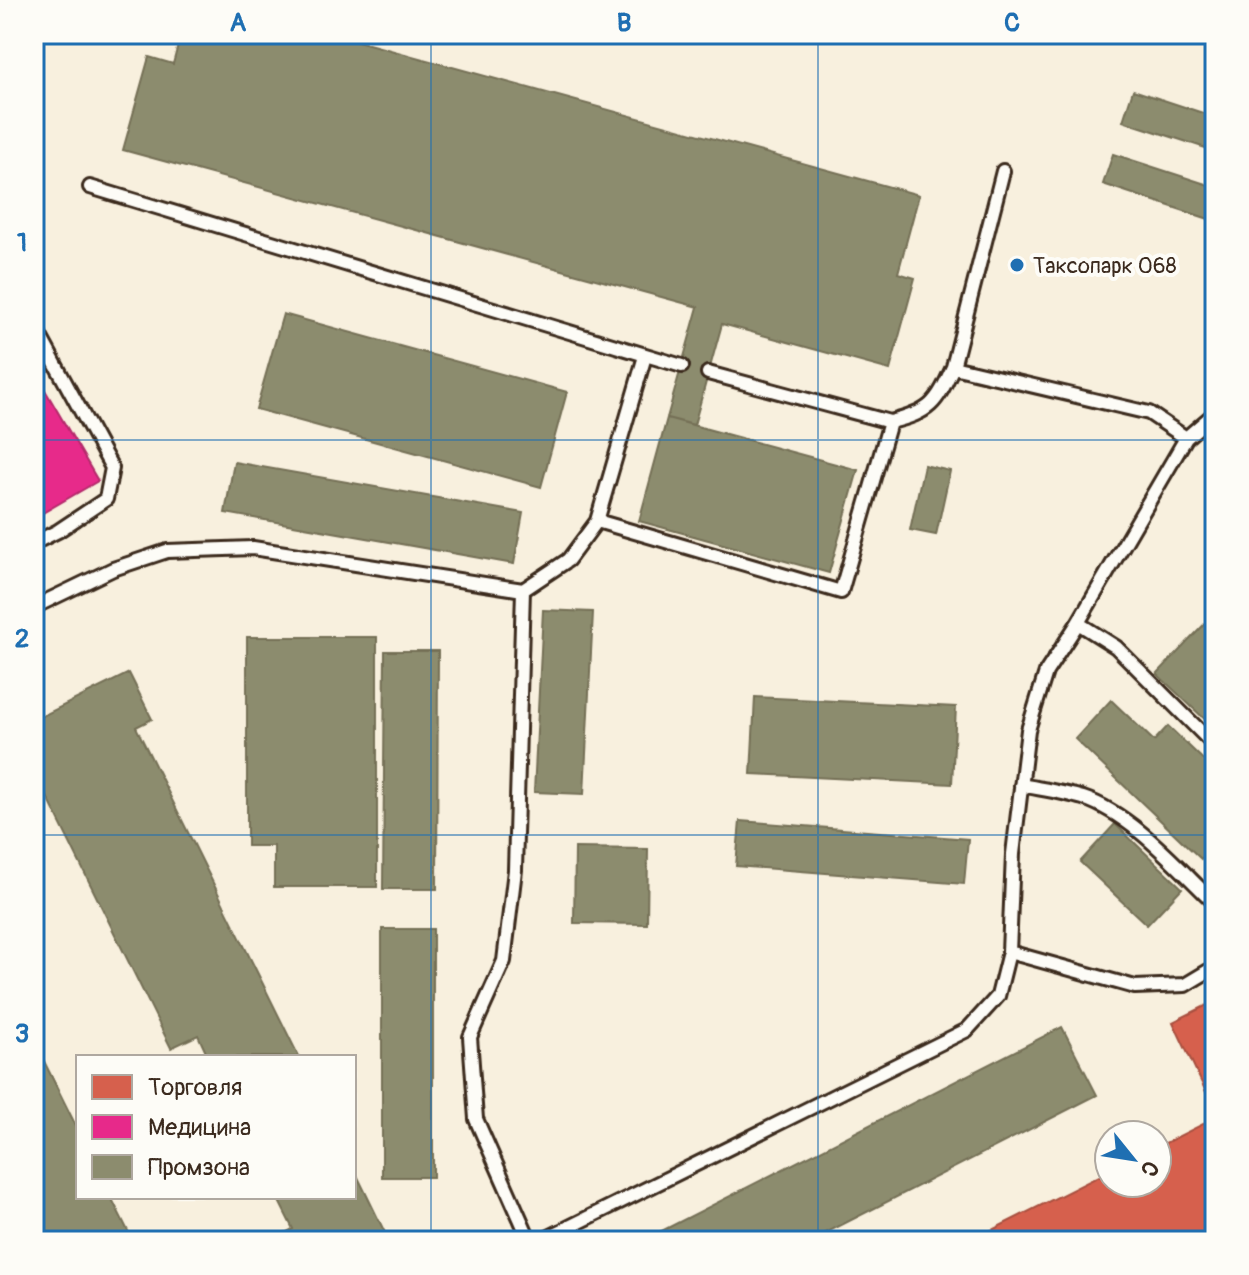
<svg xmlns="http://www.w3.org/2000/svg" width="1249" height="1275" font-family="Pangolin,sans-serif">
  <rect width="100%" height="100%" fill="#fdfcf7"/>
  <filter id="ink" filterUnits="userSpaceOnUse"><feTurbulence type="fractalNoise" baseFrequency=".0125" numOctaves="2"/><feDisplacementMap in="SourceGraphic" scale="16" xChannelSelector="R" yChannelSelector="G"/><feConvolveMatrix kernelMatrix="1 2 1 2 8 2 1 2 1" color-interpolation-filters="sRGB"/></filter>
  <g filter="url(#ink)">
    <path fill="#f8f0de" fill-rule="evenodd" d="M34,34H1215V1241H34ZM78,1057H354V1197H78ZM1109,1135H1157V1183H1109Z"/>
    <path fill="#d6604d" stroke="#a8503f" stroke-width="2" d="M1215,1001V1111L1173,1022Z
      M1215,1118V1241H1099L1097,1237L1088,1241H970L1109,1171V1183H1157V1147Z"/>
    <path fill="#e7298a" stroke="#b3296a" stroke-width="2" d="M34,371L98,481L34,518Z"/>
    <path fill="#8c8c6e" stroke="#746f56" stroke-width="2" d="M181,34H332L919,195L898,273L915,278L890,370L722,324L694,425L667,418L698,307L123,150L149,57L173,64Z
      M1133,90L1215,117V151L1123,121Z
      M1113,154L1215,187V221L1103,184Z
      M283,314L567,392L541,487L256,409Z
      M667,418L858,470L829,573L639,521Z
      M234,462L523,513L514,564L225,513Z
      M924,465L950,471L936,535L910,530Z
      M543,610L593,612L584,794L534,792Z
      M1215,613V729L1157,674Z
      M247,637H377V887H274V846H247Z
      M385,651H438L437,889H383Z
      M129,673L152,719L136,727L299,1057H208L198,1035L171,1048L34,770V720Z
      M755,697L956,707L952,784L751,774Z
      M1111,700L1154,741L1168,726L1215,771V844L1201,859L1075,739Z
      M740,821L968,839L964,884L736,866Z
      M1115,824L1182,888L1147,925L1080,862Z
      M575,848L648,849L647,924L574,923Z
      M382,929H433V1177H382Z
      M1062,1027L1097,1095L810,1241H642Z
      M34,1041L78,1130V1197H111L133,1241H34Z
      M354,1169L389,1241H269L293,1229L277,1197H354Z"/>
    <g fill="none" stroke-linecap="round" stroke-linejoin="round">
      <defs>
        <path id="service" d="M90,187L682,366
          M34,325L112,468L106,499L58,531L34,543
          M953,367L1149,413L1186,438
          M708,373L890,422C931,412 936,404 953,367L1003,171
          M597,521L841,592L890,422
          M523,590L568,560L597,521L645,356
          M34,607L113,569L167,551L253,548L523,590L515,870L504,961L470,1037L476,1119L530,1241
          M1078,623L1116,647L1215,746
          M1021,785C1041,789 1063,792 1083,798C1132,814 1178,868 1215,903
          M1009,952L1135,987L1185,985L1215,967
          M541,1241L967,1030L998,996L1009,952L1013,854L1028,730L1046,672L1078,623L1186,438L1215,413"/>
      </defs>
      <use href="#service" stroke="#3b2a1e" stroke-width="18"/>
      <use href="#service" stroke="#fdfcf7" stroke-width="12"/>
    </g>
  </g>
  <path fill="none" stroke="#1f6fb2" stroke-width="2" stroke-opacity="0.55" d="M431,34V1241M818,34V1241M34,440H1215M34,835H1215"/>
  <circle fill="#1f6fb2" stroke="#fdfcf7" stroke-width="3" cx="1017" cy="265" r="8"/>
  <g text-anchor="middle" stroke-width="8" stroke-linejoin="round" paint-order="stroke">
    <g font-size="22" fill="#3b2a1e" stroke="#fdfcf7" text-anchor="start">
      <text x="1033" y="273">Таксопарк 068</text>
    </g>
  </g>
  <rect width="1249" height="1275" fill="none" stroke="#fdfcf7" stroke-width="88"/>
  <rect x="76" y="1055" width="280" height="144" fill="#fdfcf7" stroke="#afa8a0" stroke-width="2"/>
  <rect x="92" y="1075" width="40" height="24" fill="#d6604d" stroke="#afa8a0" stroke-width="2"/>
  <text x="148" y="1095" font-size="24" fill="#3b2a1e">Торговля</text>
  <rect x="92" y="1115" width="40" height="24" fill="#e7298a" stroke="#afa8a0" stroke-width="2"/>
  <text x="148" y="1135" font-size="24" fill="#3b2a1e">Медицина</text>
  <rect x="92" y="1155" width="40" height="24" fill="#8c8c6e" stroke="#afa8a0" stroke-width="2"/>
  <text x="148" y="1175" font-size="24" fill="#3b2a1e">Промзона</text>
  <g transform="translate(1133 1159) rotate(120)"><circle r="38" fill="#fdfcf7" stroke="#afa8a0" stroke-width="2"/>
  <path d="M0-6L14 30L0 20L-14 30Z" fill="#1f6fb2"/>
  <text y="-12" font-size="22" font-weight="bold" text-anchor="middle" fill="#3b2a1e">С</text>
  </g>
  <rect x="44" y="44" width="1161" height="1187" fill="none" stroke="#1f6fb2" stroke-width="3"/>
  <g font-size="26" text-anchor="middle" font-weight="bold" fill="#1f6fb2">
    <text x="238" y="31">A</text>
    <text x="624" y="31">B</text>
    <text x="1012" y="31">C</text>
    <text x="22" y="251">1</text>
    <text x="22" y="647">2</text>
    <text x="22" y="1042">3</text>
  </g>
</svg>
